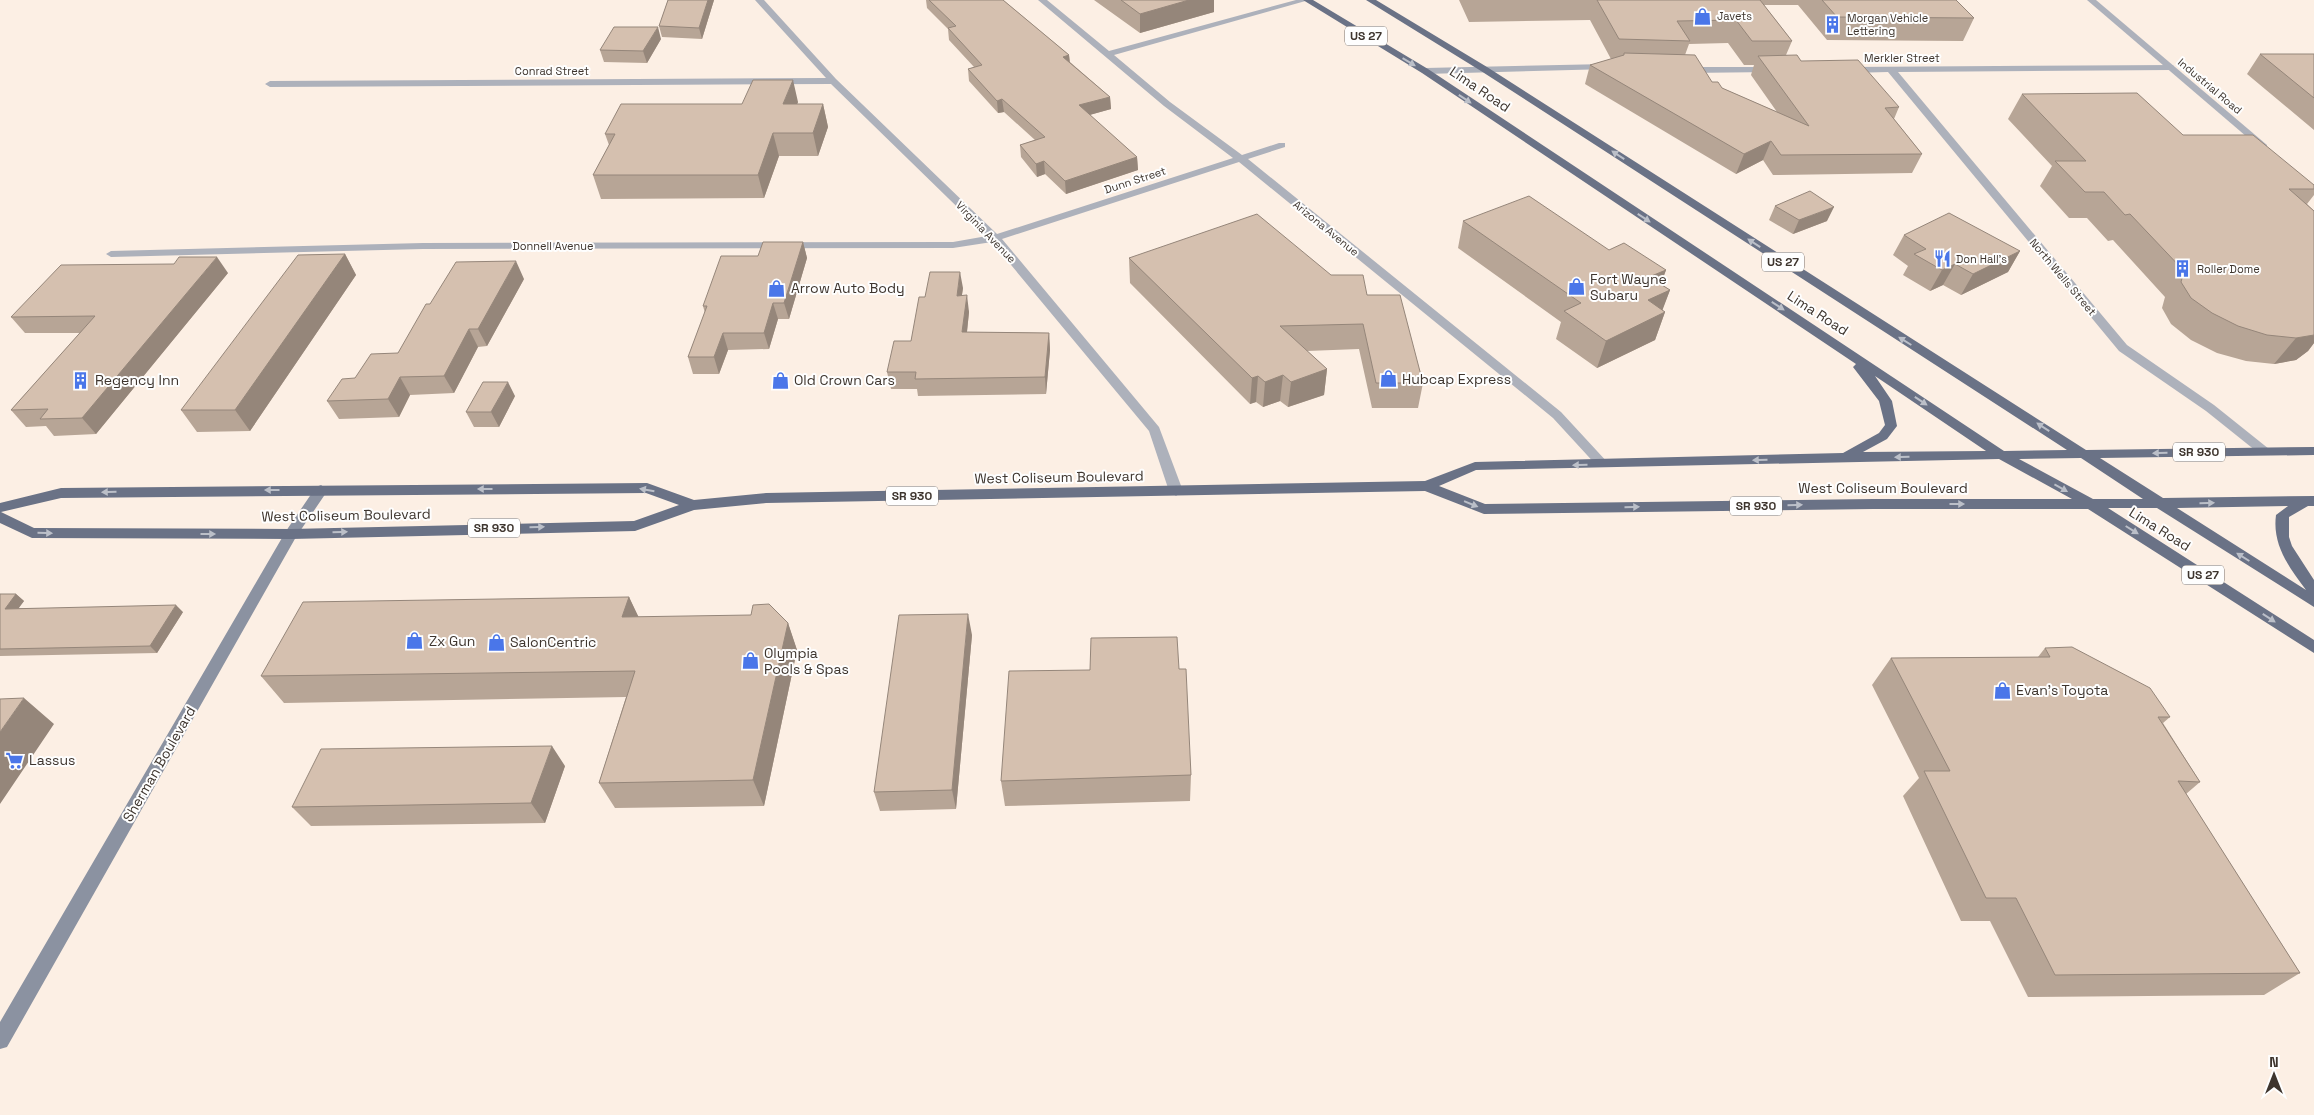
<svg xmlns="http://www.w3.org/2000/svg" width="2314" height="1115" font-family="'Space Grotesk',sans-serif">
  <rect width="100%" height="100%" fill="#fcefe4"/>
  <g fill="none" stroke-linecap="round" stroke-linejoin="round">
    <path fill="#adb1bb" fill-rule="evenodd" d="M755,0H764L836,79L997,234L1233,158L1164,106L1038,0H1047L1109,51L1296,0H1309L1114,55L1170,102L1242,155L1279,143H1285V147L1248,159L1561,412L1609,464L1608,467H1598L1553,418L1239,162L1002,239L1159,427L1183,491L1176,496L1169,491L1149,431L992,242L953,248L423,249L111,257L106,254L111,251L423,243L953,242L987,236L831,84L270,87L265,84L270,81L826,78Z
      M1607,64L1611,67L1610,69L1425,74L1421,71L1425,68Z
      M2173,65L2174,67L2170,70L1898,72L2127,345L2214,405L2269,449L2271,452L2269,455H2261L2206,411L2119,351L1888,72L1849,73L1845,70L1849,67Z
      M1770,67L1773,68V72L1686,73L1682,70L1686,67Z"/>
    <path fill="#adb1bb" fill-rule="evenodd" d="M2087,0H2096L2267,145V149H2261Z"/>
    <path fill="#8b92a1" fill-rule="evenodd" d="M321,485L328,490L296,537L7,1047L0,1049V1022L286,531L316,487Z"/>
    <path fill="#6a7286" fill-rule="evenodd" d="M1303,0H1313L1428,69L2004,451L2067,450L1481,71L1366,0H1376L1487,67L2086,450L2314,447V455L2100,458L2163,498L2314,496V506H2308L2289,517V537L2292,546L2314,580V607L2157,508H2108L2314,640V653L2088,509H1873L1484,514L1425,491L766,503L694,510L635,531L291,539L32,538L0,523V503L61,488L647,483L694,500L766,493L1425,481L1475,462L1843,453L1879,433L1885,425L1879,401L1853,367L1856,364L1422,73ZM1875,376L1986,451L1863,452L1887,439L1897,426L1892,401ZM2081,458L2143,499H2093L2019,459ZM1999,459L2072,499H1873L1485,504L1439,486L1476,470ZM646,493L679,505L634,521L291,529L34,528L1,512L61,498ZM2288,506L2276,515C2272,545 2289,567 2306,590L2177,508Z"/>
  </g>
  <path fill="#b7a596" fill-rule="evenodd" d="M668,0H714L702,39L662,37L659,26Z
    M926,0H1003L1069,55L1070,62L1110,97L1111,109L1089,115L1137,157L1138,170L1066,194L1045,174L1037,177L1021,157L1020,145L1035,140L1004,112L998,113L969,81L968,69L974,67L949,40L948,29L927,8Z
    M1094,0H1214V12L1140,33Z
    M1459,0H1956L1974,18L1963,41L1827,40L1798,5H1764L1792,41L1786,55L1801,61L1899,107L1894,119L1922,154L1912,173L1773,175L1763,160L1736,174L1585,84L1590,65L1611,59L1590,20L1469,22ZM1728,43L1744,65H1754L1751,75L1777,112L1722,88L1712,82L1685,55L1689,44Z
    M661,39L647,63L604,62L600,50Z
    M2260,54H2314V130L2247,74Z
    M2022,94L2183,135L2314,185V195L2307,204L2314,211V343L2308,351L2296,360L2274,364L2246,361L2217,353L2191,340L2171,324L2162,308L2165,297L2113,240L2108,241L2087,218H2069L2040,186L2052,166L2008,119Z
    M798,102L797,104H823L828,127L818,156H779L764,198L601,199L593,175L609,145L605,134L742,104Z
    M1775,206L1827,221L1793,234L1769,220Z
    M1463,221L1609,250L1666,270L1661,284L1670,290L1662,310L1665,312L1655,340L1597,368L1556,339L1561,322L1458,248Z
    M1904,235L2020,251L2008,272L1961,295L1943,285L1930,291L1903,275L1908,266L1893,255Z
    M803,242L807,258L789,319H778L769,349L728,350L719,374H693L688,357L705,313L703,306L758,256Z
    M345,254L356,275L250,431L197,432L181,410Z
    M1129,258L1331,275L1367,295L1423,383L1418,408H1372L1359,349L1307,351L1327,369L1324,395L1288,407L1280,401L1263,407L1256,402L1250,404L1130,283Z
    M228,273L96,434L54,436L46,426L26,427L11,410L80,333H25L11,317Z
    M524,279L487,346L478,347L454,393L410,395L399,417L339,419L327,401L355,378L398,353L430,304Z
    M963,288L962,295L969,312L967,332L1049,333L1050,350L1046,394L918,396L917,389H891L887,372L911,341L925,297Z
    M515,396L499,427H474L466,412Z
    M0,594H16L24,601L18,608L183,612L157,653L0,656Z
    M629,597L638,617L788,623L797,650L764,806L615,808L599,783L626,697L284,703L261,676Z
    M972,635L956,809L880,811L874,792Z
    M2045,648L2170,717L2163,723L2200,782L2186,794L2300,973L2264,995L2028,997L1990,921H1961L1903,796L1919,778L1872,685L1891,658L2038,657Z
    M1179,669L1191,775L1190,801L1005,806L1001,781L1090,670Z
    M565,766L545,823L311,826L292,807Z"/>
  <path fill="#95867a" d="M708,0H714L702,39L699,28Z
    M1189,0H1214V12L1140,33V14Z
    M658,27L661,39L647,63L643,51Z
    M1069,55L1070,67L1063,57Z
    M793,80L798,102L788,127L783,104Z
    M1110,97L1111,109L1079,118V105Z
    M1002,99L1004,112L998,113L997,101Z
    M823,104L828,127L818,156L813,133Z
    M773,133L779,156L764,198L758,175Z
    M1771,141L1763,160L1736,174L1744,154Z
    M1137,157L1138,170L1066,194L1065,181Z
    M1044,161L1045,174L1037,177L1036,164Z
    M1834,207L1827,221L1793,234L1799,220Z
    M803,242L807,258L789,319L784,303Z
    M2020,251L2008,272L1961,295L1973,274Z
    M345,254L356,275L250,431L235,410Z
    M217,257L228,273L96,434L82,418Z
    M516,261L524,279L487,346L478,329Z
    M1955,264L1943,285L1930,291L1942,270Z
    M1666,270L1656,296L1670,290L1661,314L1665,312L1655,340L1597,368L1606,341L1649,277Z
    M960,272L963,288L959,313L957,296Z
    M967,295L969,312L965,350L962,332Z
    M773,303L778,319L769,349L764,333Z
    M469,329L478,347L454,393L444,376Z
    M723,333L728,350L719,374L714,357Z
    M1049,333L1050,350L1046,394L1045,377Z
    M2314,335V343L2308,351L2296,360L2274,364L2296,338Z
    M1327,369L1324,395L1288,407L1291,382Z
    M1283,375L1280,401L1263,407L1265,382Z
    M1258,376L1256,402L1250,404L1252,378Z
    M400,377L410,395L399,417L388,399Z
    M508,382L515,396L499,427L491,412Z
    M16,594L24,601L13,616L5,609Z
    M629,597L642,624L622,617Z
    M176,605L183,612L157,653L150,646Z
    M968,614L972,635L956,809L952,790Z
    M788,623L797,650L764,806L753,780Z
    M24,698L54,724L0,804V732Z
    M552,746L565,766L545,823L531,803Z"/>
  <path fill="#d5c0af" stroke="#95867a" d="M668,0H708L699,28L659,26Z
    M929,0H1003L1069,55L1063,57L1110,97L1079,105L1137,157L1065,181L1044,161L1036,164L1020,145L1045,137L1002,99L997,101L968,69L982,65L948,28L956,26Z
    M1121,0H1189L1140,14Z
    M1597,0H1760L1792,41H1752L1736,20L1677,21L1690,41L1619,39Z
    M1822,0H1956L1974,18L1837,17Z
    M614,27H658L643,51L600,50Z
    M1624,53L1695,55L1712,82H1718L1722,88L1809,126L1758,56L1797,55L1801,61L1858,60L1899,107L1885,108L1922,154L1781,155L1771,141L1744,154L1590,65L1624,55Z
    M2260,54H2314V98Z
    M753,80H793L783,104H823L813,133H773L758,175H593L615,134H605L621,104H742Z
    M2137,93L2183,135H2253L2314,185V189H2289L2314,211V335L2296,338L2267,335L2238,326L2212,313L2191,298L2181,282L2184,271L2130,214L2125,215L2104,192H2085L2055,161H2086L2022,94Z
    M1810,191L1834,207L1799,220L1775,206Z
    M1529,196L1609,250L1624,243L1666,270L1649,277L1670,290L1648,300L1665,312L1606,341L1564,311L1581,303L1463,221Z
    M1949,213L2020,251L1973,274L1955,264L1942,270L1914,254L1926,249L1904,235Z
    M1257,214L1331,275H1363L1367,295H1400L1423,383H1376L1363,324L1280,326L1327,369L1291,382L1283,375L1265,382L1258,376L1252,378L1129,258Z
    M763,242H803L784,303H773L764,333H723L714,357H688L707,306H703L721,256H758Z
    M345,254L235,410H181L298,255Z
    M179,257H217L82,418L40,419L48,409L11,410L95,316L11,317L61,265L174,264Z
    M516,261L478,329H469L444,376L400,377L388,399L327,401L342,379L355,378L371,354L398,353L426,304H430L456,262Z
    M930,272H960L957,296L967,295L962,332L1049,333L1045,377L915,379L916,372H887L894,341H911L919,297H925Z
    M483,382H508L491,412H466Z
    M0,594H16L5,609L176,605L150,646L0,649Z
    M629,597L622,617L751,615L753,605L769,604L788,623L753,780L599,783L635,671L261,676L303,602Z
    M968,614L952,790L874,792L899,615Z
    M1177,637L1179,669H1186L1191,775L1001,781L1009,671L1090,670L1091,638Z
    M2072,647L2150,688L2170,717H2158L2200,782L2178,781L2300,973L2055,975L2016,898H1986L1924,771H1950L1891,658L2050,657L2045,648Z
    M24,698L0,732V699Z
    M552,746L531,803L292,807L321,749Z"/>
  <defs><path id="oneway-solid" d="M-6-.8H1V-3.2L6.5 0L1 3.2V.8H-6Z" transform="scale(1.25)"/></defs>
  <g fill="#bbbfc8">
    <use href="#oneway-solid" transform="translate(1409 62) rotate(31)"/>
    <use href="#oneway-solid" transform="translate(1465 99) rotate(34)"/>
    <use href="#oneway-solid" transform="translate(1618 155) rotate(-147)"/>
    <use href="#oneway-solid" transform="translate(1644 218) rotate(33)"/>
    <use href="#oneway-solid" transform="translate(1754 243) rotate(-147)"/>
    <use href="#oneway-solid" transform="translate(1778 306) rotate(33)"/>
    <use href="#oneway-solid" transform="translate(1905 341) rotate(-148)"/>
    <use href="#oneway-solid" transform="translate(1921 401) rotate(34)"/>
    <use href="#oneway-solid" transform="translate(2043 427) rotate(-147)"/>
    <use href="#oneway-solid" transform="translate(2160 453) rotate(179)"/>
    <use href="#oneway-solid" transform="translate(1902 457) rotate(179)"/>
    <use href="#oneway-solid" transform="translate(1760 460) rotate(178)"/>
    <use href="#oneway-solid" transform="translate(1580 465) rotate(179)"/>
    <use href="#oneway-solid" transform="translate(2061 488) rotate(29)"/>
    <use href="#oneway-solid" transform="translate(485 489) rotate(180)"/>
    <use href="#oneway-solid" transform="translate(272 490) rotate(180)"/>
    <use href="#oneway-solid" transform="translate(647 490) rotate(-170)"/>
    <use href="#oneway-solid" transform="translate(109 492) rotate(179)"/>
    <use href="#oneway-solid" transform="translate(2207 503) rotate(-1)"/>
    <use href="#oneway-solid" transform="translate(1471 504) rotate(22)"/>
    <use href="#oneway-solid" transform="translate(1957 504)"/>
    <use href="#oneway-solid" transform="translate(1795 505) rotate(-1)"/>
    <use href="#oneway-solid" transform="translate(1632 507) rotate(-1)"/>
    <use href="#oneway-solid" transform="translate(537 527) rotate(-1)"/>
    <use href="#oneway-solid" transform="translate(2132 530) rotate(32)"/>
    <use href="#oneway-solid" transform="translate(340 532) rotate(-2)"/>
    <use href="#oneway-solid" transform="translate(45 533) rotate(1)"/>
    <use href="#oneway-solid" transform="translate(208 534)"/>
    <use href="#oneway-solid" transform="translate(2243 557) rotate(-148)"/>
    <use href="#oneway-solid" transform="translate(2269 618) rotate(33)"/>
  </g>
  <defs>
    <symbol id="shop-bare" viewBox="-9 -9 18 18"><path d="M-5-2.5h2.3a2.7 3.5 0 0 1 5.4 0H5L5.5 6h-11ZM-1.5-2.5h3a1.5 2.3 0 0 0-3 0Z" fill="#4a76e9" stroke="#fefefe" stroke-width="2.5" paint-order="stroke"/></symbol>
    <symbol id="building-bare" viewBox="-9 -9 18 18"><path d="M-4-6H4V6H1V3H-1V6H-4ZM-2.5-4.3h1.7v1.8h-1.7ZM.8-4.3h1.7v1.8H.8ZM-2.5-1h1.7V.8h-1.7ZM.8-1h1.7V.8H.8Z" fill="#4a76e9" stroke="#fefefe" stroke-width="2.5" paint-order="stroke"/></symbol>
    <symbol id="restaurant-bare" viewBox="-9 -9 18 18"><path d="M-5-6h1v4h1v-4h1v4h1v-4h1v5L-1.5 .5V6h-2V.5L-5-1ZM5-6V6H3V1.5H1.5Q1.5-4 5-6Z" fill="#4a76e9" stroke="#fefefe" stroke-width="2.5" paint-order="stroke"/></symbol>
    <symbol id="supermarket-bare" viewBox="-9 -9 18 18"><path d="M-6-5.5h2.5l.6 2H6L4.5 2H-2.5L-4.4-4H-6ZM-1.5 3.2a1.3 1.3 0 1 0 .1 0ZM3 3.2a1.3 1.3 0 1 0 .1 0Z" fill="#4a76e9" stroke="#fefefe" stroke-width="2.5" paint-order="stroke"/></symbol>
  </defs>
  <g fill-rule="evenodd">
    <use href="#shop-bare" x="1690" y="4" width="25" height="25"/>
    <use href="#building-bare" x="1820" y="12" width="25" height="25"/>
    <use href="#restaurant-bare" x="1930" y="246" width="25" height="25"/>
    <use href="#building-bare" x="2170" y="256" width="25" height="25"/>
    <use href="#shop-bare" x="1564" y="274" width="25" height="25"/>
    <use href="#shop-bare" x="764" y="276" width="25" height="25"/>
    <use href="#shop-bare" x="1376" y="366" width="25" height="25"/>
    <use href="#building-bare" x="68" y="368" width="25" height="25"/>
    <use href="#shop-bare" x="768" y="368" width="25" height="25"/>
    <use href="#shop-bare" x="402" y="628" width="25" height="25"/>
    <use href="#shop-bare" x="484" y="630" width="25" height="25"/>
    <use href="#shop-bare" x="738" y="648" width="25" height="25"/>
    <use href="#shop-bare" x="1990" y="678" width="25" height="25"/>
    <use href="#supermarket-bare" x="2" y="748" width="25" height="25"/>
  </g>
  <g text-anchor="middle" stroke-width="4" stroke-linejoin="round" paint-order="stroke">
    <g font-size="11" fill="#3e352e" stroke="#fefefe" text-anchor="start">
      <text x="1717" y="20">Javets</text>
      <text x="1847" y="22">Morgan Vehicle<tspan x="1847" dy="13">Lettering</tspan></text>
      <text x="1956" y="263">Don Hall's</text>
      <text x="2197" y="273">Roller Dome</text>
    </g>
    <g font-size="11" fill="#3e352e" stroke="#fefefe">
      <text x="1902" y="62">Merkler Street</text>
      <text x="552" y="75">Conrad Street</text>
      <text transform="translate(2210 86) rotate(40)" y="4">Industrial Road</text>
      <text transform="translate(1135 180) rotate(-18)" y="4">Dunn Street</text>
      <text transform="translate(1326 228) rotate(39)" y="4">Arizona Avenue</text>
      <text transform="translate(986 232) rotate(46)" y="4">Virginia Avenue</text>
      <text x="553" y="250">Donnell Avenue</text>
      <text transform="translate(2063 277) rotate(50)" y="4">North Wells Street</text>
    </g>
    <g fill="#fefefe" stroke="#78716c" stroke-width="1">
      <rect x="1345" y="26.5" width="42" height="19" rx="4"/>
      <rect x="1762" y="252.5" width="42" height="19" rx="4"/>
      <rect x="2173" y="442.5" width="52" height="19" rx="4"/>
      <rect x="886" y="486.5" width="52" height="19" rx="4"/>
      <rect x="1730" y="496.5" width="52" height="19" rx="4"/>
      <rect x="468" y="518.5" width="52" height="19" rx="4"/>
      <rect x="2182" y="565.5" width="42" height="19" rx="4"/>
    </g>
    <g font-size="12" font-weight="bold" fill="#3e352e">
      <text x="1366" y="40">US 27</text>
      <text x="1783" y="266">US 27</text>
      <text x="2199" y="456">SR 930</text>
      <text x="912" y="500">SR 930</text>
      <text x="1756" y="510">SR 930</text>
      <text x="494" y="532">SR 930</text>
      <text x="2203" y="579">US 27</text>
    </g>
    <g font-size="14" fill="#3e352e" stroke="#fefefe">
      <text transform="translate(1480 89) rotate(34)" y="5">Lima Road</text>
      <text transform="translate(1818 313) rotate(33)" y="5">Lima Road</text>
      <text transform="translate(1059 477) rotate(-1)" y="5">West Coliseum Boulevard</text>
      <text x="1883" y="493">West Coliseum Boulevard</text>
      <text transform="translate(346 515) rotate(-1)" y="5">West Coliseum Boulevard</text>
      <text transform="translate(2160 529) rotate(32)" y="5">Lima Road</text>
      <text transform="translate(159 764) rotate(-60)" y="5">Sherman Boulevard</text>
    </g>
    <g font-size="14" fill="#3e352e" stroke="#fefefe" text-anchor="start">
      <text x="1590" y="284">Fort Wayne<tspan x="1590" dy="16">Subaru</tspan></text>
      <text x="791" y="293">Arrow Auto Body</text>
      <text x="1402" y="384">Hubcap Express</text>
      <text x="95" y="385">Regency Inn</text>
      <text x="794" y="385">Old Crown Cars</text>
      <text x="429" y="646">Zx Gun</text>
      <text x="510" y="647">SalonCentric</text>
      <text x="764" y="658">Olympia<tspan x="764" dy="16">Pools &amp; Spas</tspan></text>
      <text x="2016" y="695">Evan's Toyota</text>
      <text x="29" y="765">Lassus</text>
    </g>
  </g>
  <g transform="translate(2274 1075)" stroke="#fefefe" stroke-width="4" paint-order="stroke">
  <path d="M0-4L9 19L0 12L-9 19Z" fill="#3e352e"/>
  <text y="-8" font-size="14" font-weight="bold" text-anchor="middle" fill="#3e352e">N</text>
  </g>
</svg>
